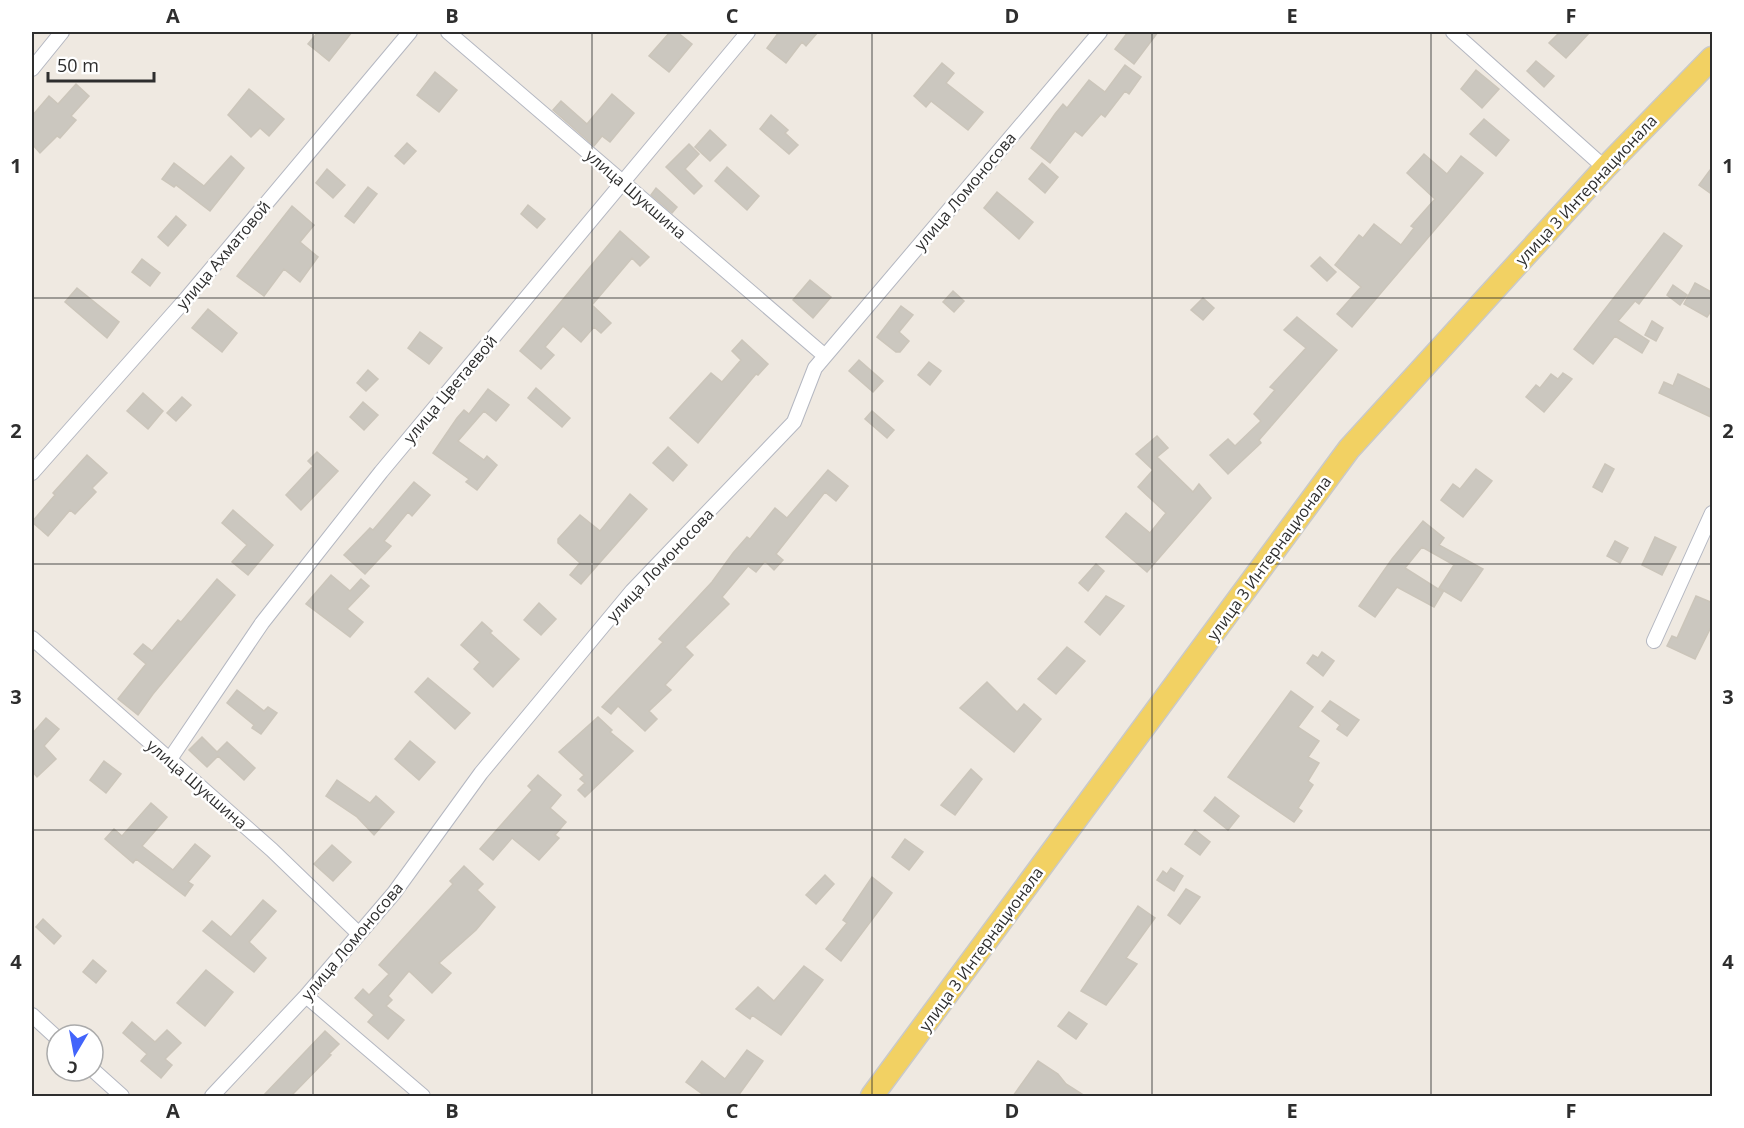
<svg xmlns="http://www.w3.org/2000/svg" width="1744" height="1128" font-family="'Open Sans',sans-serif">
  <rect width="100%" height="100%" fill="#efe9e1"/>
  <path fill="#cbc7bf" stroke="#cbc5ba" stroke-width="1.5" d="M318,32H352L329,61L308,44Z
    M670,32H677L692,44L669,72L649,56Z
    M779,32H818L806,46L802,42L786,63L767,48Z
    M1128,32H1158L1134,64L1115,49Z
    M1560,32H1590L1566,58L1549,43Z
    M1536,61L1554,76L1544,87L1527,71Z
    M942,63L954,73L946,83L983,112L968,130L931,101L926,107L914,96Z
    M1125,65L1141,77L1129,94L1125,91L1105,117L1101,114L1082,136L1075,131L1050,163L1031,148L1055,114L1063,104L1067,108L1089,80L1105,92Z
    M1476,70L1499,89L1482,108L1461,89Z
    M435,72L457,90L439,112L417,95Z
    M76,84L89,96L71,116L76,120L60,138L57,136L40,153L32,144V116L49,96L58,104Z
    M249,89L284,119L269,136L260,128L251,137L228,115Z
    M612,94L634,113L610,142L602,136L594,146L553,110L561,101L587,124Z
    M771,115L788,130L785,133L798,145L789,154L760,129Z
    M1484,119L1509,140L1496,156L1470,134Z
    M710,130L726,145L710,161L695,147Z
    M407,143L416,151L404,164L395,156Z
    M689,144L699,154L685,169L702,186L694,194L666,167Z
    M1424,154L1447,174L1461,156L1483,173L1352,327L1337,314L1361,287L1335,265L1359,235L1363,238L1374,224L1401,245L1414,228L1411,226L1435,199L1407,173Z
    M231,156L244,168L210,211L176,185L174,187L162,179L174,163L204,186Z
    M1042,163L1058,177L1045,193L1029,179Z
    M1713,166V195L1699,185Z
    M727,167L759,196L747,210L715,181Z
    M327,169L345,185L333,198L316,183Z
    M368,187L377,194L354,223L345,216Z
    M656,188L677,207L672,213L651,195Z
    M997,192L1033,222L1019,239L984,208Z
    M528,205L545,219L537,228L521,214Z
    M292,206L314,225L300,242L318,257L300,282L284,269L264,296L237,276Z
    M176,216L186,225L168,246L158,237Z
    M620,231L649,257L640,266L632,258L592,305L611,323L601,333L594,327L581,342L563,326L545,347L554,355L541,369L520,351Z
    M1664,233L1682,246L1639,304L1635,301L1618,321L1649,341L1642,353L1615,336L1593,364L1574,349Z
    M1320,257L1336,272L1327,281L1311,266Z
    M142,259L160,273L150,286L132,272Z
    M810,280L831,297L813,318L793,300Z
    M1695,283L1713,293V308L1707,317L1684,304Z
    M1673,285L1687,295L1680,305L1667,295Z
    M77,288L119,322L107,338L65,302Z
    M953,291L964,301L954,312L943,302Z
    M1203,298L1214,308L1203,320L1191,310Z
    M901,306L913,315L899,332L909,341L900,352H896L877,337Z
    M208,309L237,333L222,352L192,328Z
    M1297,317L1337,350L1259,440L1261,443L1228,474L1210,455L1228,439L1235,446L1261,421L1254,414L1275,390L1270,387L1306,348L1284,330Z
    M1652,321L1663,328L1656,341L1645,335Z
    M420,332L442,348L429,364L408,348Z
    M742,340L768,364L758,375L756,374L698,443L670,418L711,373L722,382L741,360L732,351Z
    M859,360L883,381L873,392L849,371Z
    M929,362L941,371L930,385L918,375Z
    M368,370L378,379L366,391L357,383Z
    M1563,373L1572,379L1544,412L1526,397L1536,385L1540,388L1551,374L1558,379Z
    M1678,374L1713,391V418L1659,393L1664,382L1673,386Z
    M536,388L570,418L562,427L528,398Z
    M488,389L509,405L496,421L484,411L458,441L484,460L487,456L497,465L477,490L466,482L469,479L433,453L457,418L464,410L469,414Z
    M143,393L163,411L148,429L127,411Z
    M182,397L191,405L176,421L167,413Z
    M363,402L378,415L364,430L350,417Z
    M872,411L894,430L887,438L865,419Z
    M1157,436L1168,448L1157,457L1193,492L1199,484L1211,498L1147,572L1106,537L1126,513L1150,533L1166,513L1138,487L1153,470L1136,454Z
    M668,447L687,465L673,481L653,463Z
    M317,452L338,471L301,510L286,495L313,466L308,461Z
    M87,455L107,473L92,488L96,492L75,514L70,510L48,536L32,522L55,495L53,493Z
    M1605,464L1614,469L1602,492L1593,487Z
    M1476,469L1492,481L1463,517L1441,500L1453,484L1460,489Z
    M828,470L848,486L836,501L825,492L776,554L783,560L774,570L765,561L756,572L748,566L722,597L729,604L685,647L693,655L665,685L671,690L649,711L657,719L645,731L618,706L611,714L602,707L663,642L659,639L712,582L733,553L747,537L750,539L775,508L787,518Z
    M414,482L430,495L412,516L408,512L384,541L391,546L365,574L344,555L370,528L373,530Z
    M630,494L647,509L581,584L570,575L580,563L558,543V539L580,515L600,531Z
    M233,510L273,545L248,575L232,562L247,545L222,523Z
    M1423,521L1444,538L1439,545L1483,569L1461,601L1439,588L1454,565L1422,547L1405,568L1443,592L1434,607L1397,587L1375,617L1359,606L1392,559Z
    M1655,537L1676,547L1662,575L1642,565Z
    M1615,541L1628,548L1620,563L1607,556Z
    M1096,564L1104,571L1088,591L1079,583Z
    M331,575L350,591L361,579L369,586L347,609L363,622L350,637L306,604Z
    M217,579L235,595L153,694L138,715L118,699L146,664L134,654L143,644L152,651L178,620L181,622Z
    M1106,596L1124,606L1100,635L1085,622Z
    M1696,596L1713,603V623L1695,659L1667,646L1672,636L1677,638Z
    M539,603L556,619L541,635L524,620Z
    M482,622L492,631L490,633L519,659L493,687L474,669L480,662L461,645Z
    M1067,647L1085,661L1056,694L1038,679Z
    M1322,652L1334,661L1323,676L1307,663L1313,655L1318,658Z
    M428,678L470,713L455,729L415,692Z
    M987,682L1017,712L1024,704L1041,719L1014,752L960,708Z
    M237,690L264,711L268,707L277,713L261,734L252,728L254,725L227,703Z
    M1291,691L1313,707L1298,727L1319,741L1308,757L1319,763L1308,781L1313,785L1298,808L1302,811L1294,822L1228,777Z
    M1330,701L1359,720L1347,736L1337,729L1340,725L1322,711Z
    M598,717L612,730L610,732L633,751L585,797L578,790L585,783L580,779L584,775L559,752Z
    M46,718L59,729L44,746L56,759L37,777L32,771V734Z
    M202,737L217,752L227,742L255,768L244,780L218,756L207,767L189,750Z
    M410,741L435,762L419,780L395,759Z
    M104,761L121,774L106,793L90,780Z
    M971,769L982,779L955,815L941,805Z
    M538,775L561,795L550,808L566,822L555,835L559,838L539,860L512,838L493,860L480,849L532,790L528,786Z
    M337,780L370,803L376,796L394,812L374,835L357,817L326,796Z
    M1215,797L1239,816L1228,830L1204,811Z
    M151,803L167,817L142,846L173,870L195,844L210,856L188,882L193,885L185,896L136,859L133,863L105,839L114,829L122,836Z
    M1195,830L1210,842L1200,855L1185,844Z
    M905,839L923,852L909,870L892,857Z
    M332,845L351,862L333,881L314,864Z
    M464,866L483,884L477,890L495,907L476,930L439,963L451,973L432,993L409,971L388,996L392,1000L386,1006L404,1020L388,1039L368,1022L374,1015L355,998L363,989L369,995L389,974L379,965L453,884L450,881Z
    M1171,868L1183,876L1174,891L1157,880L1163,871L1167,874Z
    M825,875L834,884L816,904L806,895Z
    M872,877L892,893L841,961L826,949L847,923L843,920Z
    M1186,889L1200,897L1180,924L1168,915Z
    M263,900L276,911L249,942L266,958L254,972L203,931L212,921L231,937Z
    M1138,906L1155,918L1126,958L1137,964L1106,1005L1081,991Z
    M43,919L61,936L54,944L36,927Z
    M93,960L106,971L96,983L83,972Z
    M804,966L823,980L781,1035L752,1015L750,1019L736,1009L758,987L774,1001Z
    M206,970L233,992L205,1026L177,1003Z
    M1069,1012L1087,1024L1076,1039L1058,1026Z
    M132,1022L155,1042L167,1030L181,1043L165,1059L172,1065L161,1078L141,1061L147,1054L123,1033Z
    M325,1031L339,1044L329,1054L331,1055L291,1096H263Z
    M747,1050L763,1061L738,1096H705L686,1082L702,1061L725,1079Z
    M1038,1061L1058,1074L1066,1084L1085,1096H1013Z"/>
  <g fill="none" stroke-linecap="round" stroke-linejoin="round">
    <defs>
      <path id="minor" d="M448,32L825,356
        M1453,32L1605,168
        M32,69L62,32
        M32,473L186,299L410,32
        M32,638L272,850L359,934
        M1654,641L1712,513
        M170,759L262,623L381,472L748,32
        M306,996L423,1096
        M32,1015L57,1038
        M93,1070L122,1096
        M212,1096L306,996L394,893L481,773L632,591L794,422L815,368L1100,32"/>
      <path id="primary" d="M872,1096L1349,449L1605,168L1712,58"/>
    </defs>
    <use href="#minor" stroke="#b4b7c1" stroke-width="16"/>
    <use href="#primary" stroke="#c9c9c9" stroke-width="25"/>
    <use href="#minor" stroke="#fff" stroke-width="14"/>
    <use href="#primary" stroke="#f2d163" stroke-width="22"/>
  </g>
  <path fill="none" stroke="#2e2e2e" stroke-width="1.5" stroke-opacity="0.55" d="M313,32V1096M592,32V1096M872,32V1096M1152,32V1096M1431,32V1096M32,298H1712M32,564H1712M32,830H1712"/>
  <g text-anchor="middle" stroke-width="5" stroke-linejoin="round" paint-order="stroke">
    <g font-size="16" fill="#2e2e2e" stroke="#fff">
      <text transform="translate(1586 190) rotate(-47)" y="6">улица 3 Интернационала</text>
      <text transform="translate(965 191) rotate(-50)" y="6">улица Ломоносова</text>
      <text transform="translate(636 194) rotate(41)" y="6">улица Шукшина</text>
      <text transform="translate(223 255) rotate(-50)" y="6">улица Ахматовой</text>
      <text transform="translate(450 389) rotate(-50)" y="6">улица Цветаевой</text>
      <text transform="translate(1269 558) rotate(-54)" y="6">улица 3 Интернационала</text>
      <text transform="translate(660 565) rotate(-47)" y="6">улица Ломоносова</text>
      <text transform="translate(197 784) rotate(41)" y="6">улица Шукшина</text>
      <text transform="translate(352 941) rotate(-50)" y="6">улица Ломоносова</text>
      <text transform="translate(981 949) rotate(-54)" y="6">улица 3 Интернационала</text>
    </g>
  </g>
  <rect width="1744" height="1128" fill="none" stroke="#ffffff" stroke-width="66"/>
  <g transform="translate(75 1053) rotate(190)"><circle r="28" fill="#ffffff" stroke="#ababab" stroke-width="1.5"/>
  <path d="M0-4.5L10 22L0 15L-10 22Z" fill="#4264fb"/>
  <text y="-9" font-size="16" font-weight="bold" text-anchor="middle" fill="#2e2e2e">С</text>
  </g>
  <path d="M48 72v9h106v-9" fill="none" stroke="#2e2e2e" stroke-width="3"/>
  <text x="57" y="72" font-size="18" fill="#2e2e2e" stroke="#ffffff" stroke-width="4.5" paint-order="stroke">50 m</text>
  <rect x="33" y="33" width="1678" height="1062" fill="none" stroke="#2e2e2e" stroke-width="2"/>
  <g font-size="20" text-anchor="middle" font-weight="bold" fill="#2e2e2e">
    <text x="173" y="23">A</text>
    <text x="452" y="23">B</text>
    <text x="732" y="23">C</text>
    <text x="1012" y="23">D</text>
    <text x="1292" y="23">E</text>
    <text x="1571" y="23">F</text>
    <text x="16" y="173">1</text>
    <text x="1728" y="173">1</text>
    <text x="16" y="438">2</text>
    <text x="1728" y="438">2</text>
    <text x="16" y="704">3</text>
    <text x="1728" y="704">3</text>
    <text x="16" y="969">4</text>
    <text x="1728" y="969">4</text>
    <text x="173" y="1118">A</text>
    <text x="452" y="1118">B</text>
    <text x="732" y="1118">C</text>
    <text x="1012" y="1118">D</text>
    <text x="1292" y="1118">E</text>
    <text x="1571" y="1118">F</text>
  </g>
</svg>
